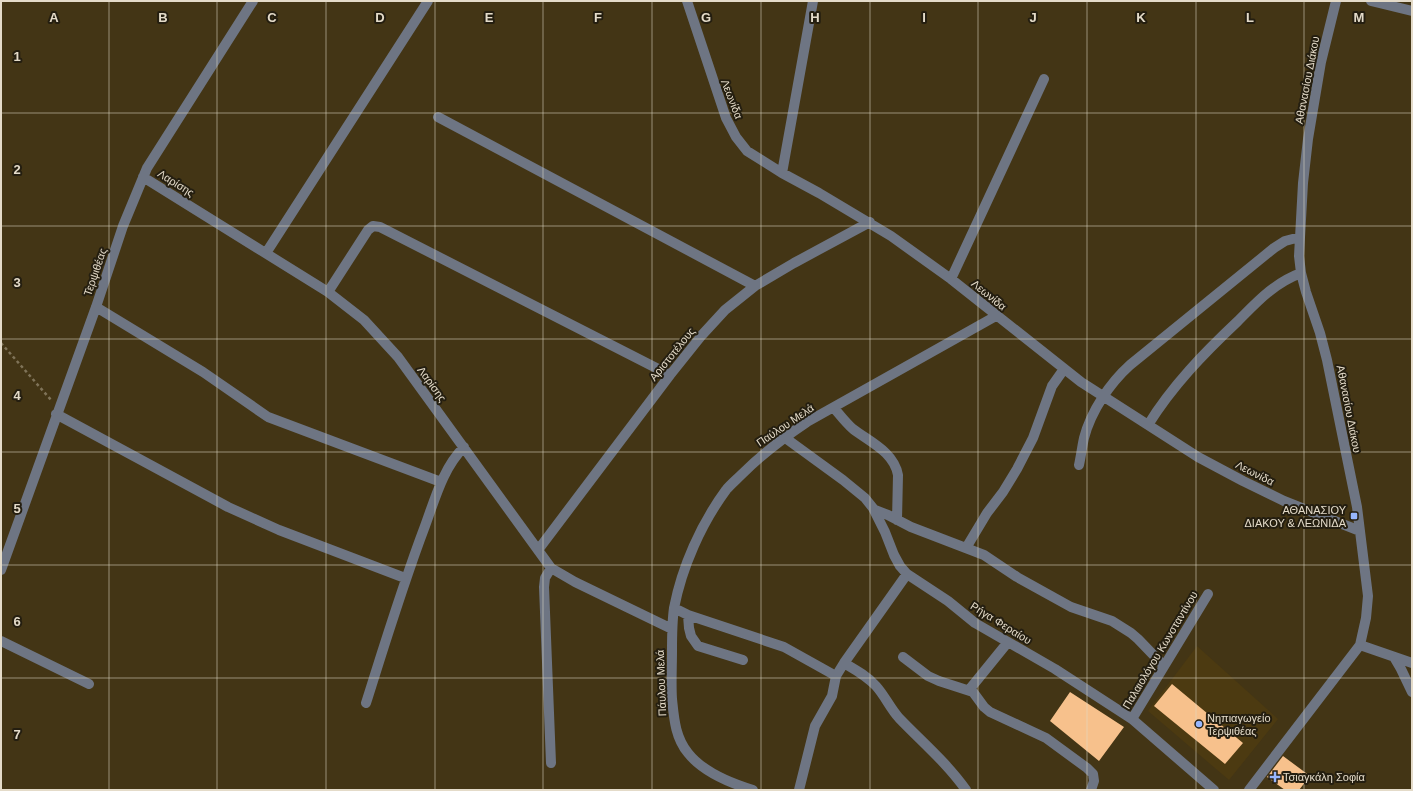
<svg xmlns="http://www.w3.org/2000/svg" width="1413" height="791" font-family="Helvetica,sans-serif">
  <rect width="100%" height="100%" fill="#433515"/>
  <path fill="#4c3a11" d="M1197,646L1278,719L1229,780L1148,711Z"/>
  <path fill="#f7c18c" d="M1172,684L1243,743L1225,764L1154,706Z
    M1070,692L1124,727L1099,761L1050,721Z
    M1283,756L1310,776L1299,790H1285L1267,777Z"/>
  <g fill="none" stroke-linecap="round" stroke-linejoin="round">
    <path stroke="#7f7358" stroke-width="2.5" stroke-dasharray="3 3" stroke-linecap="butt" d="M1,343L52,401"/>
    <path stroke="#6e7583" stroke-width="10" d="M687,1L726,118L736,137L747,151L782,173L819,193L891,236L951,279L1081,382L1198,457L1243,481L1284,501L1360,531
      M1371,1L1412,11
      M438,117L755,286
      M782,173L813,1
      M143,177L328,292L364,320L398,357L551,568L575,582L672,629
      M266,253L428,1
      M951,279L1044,79
      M328,292L368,230L373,226L380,227L670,375
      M96,307L203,372L268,417L441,482
      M834,408C840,415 846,423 853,429C870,442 894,452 898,475L897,520
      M56,414L228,507L279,530L405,578
      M1148,425C1172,386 1204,353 1238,321C1257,302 1274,283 1301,273
      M784,437L843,480L865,498L873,508L885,532L894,555L900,566L907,574L948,601L975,623L1055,669L1132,719L1214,790
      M1079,465C1081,456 1082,447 1084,438C1091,411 1110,383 1130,365L1274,248L1285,241L1300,237
      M875,510L888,515L911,527L984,555L1017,577L1071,607L1112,621L1131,633L1138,639L1164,666
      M966,548L987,513L1003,492L1017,469L1033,438L1052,386L1064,369
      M538,550L670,375L702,335L725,310L755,286L794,263L870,222
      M1,570L96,307L123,226L147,168L253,1
      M674,608L688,615L784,647L836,676
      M688,615L689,628L691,636L698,646L743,660
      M1,641L89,684
      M1360,645L1412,663
      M903,657L928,676L939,681L973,692L984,707L990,712L1046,738L1087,768L1093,774L1094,781L1091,790
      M1394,657L1401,669L1412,692
      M844,663C856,670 867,676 876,686C885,696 890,708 899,718C922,742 947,763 966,790
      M969,690L1008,642
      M366,703C385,643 403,584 425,526C435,499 443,468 464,447
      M1132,719L1208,594
      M551,763L544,587L545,578L551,568
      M753,790C730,783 703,772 688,753C675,737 674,718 672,699C671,683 672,667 672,651C672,637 672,622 674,608C682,567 701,524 726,490C730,485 736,480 741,475C761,455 783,438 807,422L996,316
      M799,790L815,726L832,696L836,676L844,663L907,574
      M1249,790L1360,645L1366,618L1368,596L1357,507L1327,360L1320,333L1306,292L1301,273L1299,256L1303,183L1308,139L1321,62L1336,1"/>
  </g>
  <path fill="none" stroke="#e4dbc9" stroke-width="1" stroke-opacity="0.55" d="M109,1V790M217,1V790M326,1V790M435,1V790M543,1V790M652,1V790M761,1V790M870,1V790M978,1V790M1087,1V790M1196,1V790M1304,1V790M1,113H1412M1,226H1412M1,339H1412M1,452H1412M1,565H1412M1,678H1412"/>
  <g fill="#97b6fd" stroke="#241e10" stroke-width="1.5">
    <rect x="1350" y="512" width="8" height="8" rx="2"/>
    <circle cx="1199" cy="724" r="4"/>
    <path d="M1273 771h4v4h4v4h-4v4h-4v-4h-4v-4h4z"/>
  </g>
  <g text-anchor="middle" stroke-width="4" stroke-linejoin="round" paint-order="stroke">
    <g font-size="11" fill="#e4dbc9" stroke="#241e10">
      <text transform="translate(1307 80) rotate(-79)" y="4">Αθανασίου Διάκου</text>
      <text transform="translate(732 99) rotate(69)" y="4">Λεωνίδα</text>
      <text transform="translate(176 183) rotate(32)" y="4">Λαρίσης</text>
      <text transform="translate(95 272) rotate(-71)" y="4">Τερψιθέας</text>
      <text transform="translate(989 295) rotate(39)" y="4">Λεωνίδα</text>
      <text transform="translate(672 354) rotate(-51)" y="4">Αριστοτέλους</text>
      <text transform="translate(432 384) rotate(54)" y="4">Λαρίσης</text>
      <text transform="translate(1349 409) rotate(79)" y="4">Αθανασίου Διάκου</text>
      <text transform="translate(785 425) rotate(-34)" y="4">Παύλου Μελά</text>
      <text transform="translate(1255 473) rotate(27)" y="4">Λεωνίδα</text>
      <text transform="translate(1001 623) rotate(32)" y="4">Ρήγα Φεραίου</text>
      <text transform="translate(1160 650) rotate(-59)" y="4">Παλαιολόγου Κωνσταντίνου</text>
      <text transform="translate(661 683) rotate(-92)" y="4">Πάυλου Μελά</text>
    </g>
    <g font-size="11" fill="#e4dbc9" stroke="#241e10" text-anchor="start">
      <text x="1346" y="514" text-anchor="end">ΑΘΑΝΑΣΙΟΥ<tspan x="1346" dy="13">ΔΙΑΚΟΥ &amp; ΛΕΩΝΙΔΑ</tspan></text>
      <text x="1207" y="722">Νηπιαγωγείο<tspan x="1207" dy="13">Τερψιθέας</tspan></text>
      <text x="1283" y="781">Τσιαγκάλη Σοφία</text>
    </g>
  </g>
  <g font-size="13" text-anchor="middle" font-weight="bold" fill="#e4dbc9" stroke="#241e10" stroke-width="4" stroke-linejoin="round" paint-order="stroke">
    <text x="54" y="22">A</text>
    <text x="163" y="22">B</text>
    <text x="272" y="22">C</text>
    <text x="380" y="22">D</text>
    <text x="489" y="22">E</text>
    <text x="598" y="22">F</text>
    <text x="706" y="22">G</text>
    <text x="815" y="22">H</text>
    <text x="924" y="22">I</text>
    <text x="1033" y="22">J</text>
    <text x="1141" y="22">K</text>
    <text x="1250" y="22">L</text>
    <text x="1359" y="22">M</text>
    <text x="17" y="61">1</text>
    <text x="17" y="174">2</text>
    <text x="17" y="287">3</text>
    <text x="17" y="400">4</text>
    <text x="17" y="513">5</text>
    <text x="17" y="626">6</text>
    <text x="17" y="739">7</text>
  </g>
  <rect width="1413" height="791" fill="none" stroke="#e4dbc9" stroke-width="4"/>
</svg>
